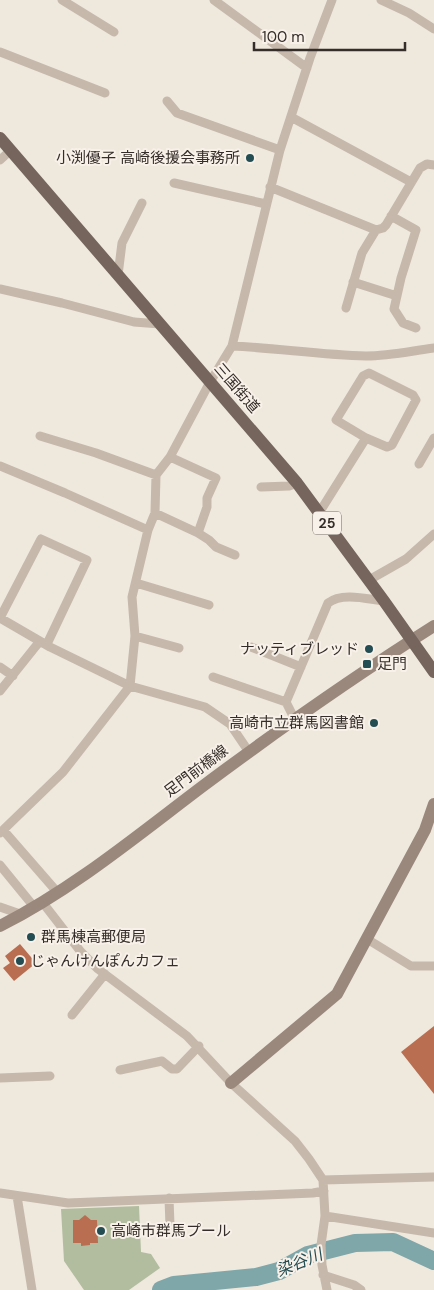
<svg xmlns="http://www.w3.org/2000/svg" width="434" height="1290" font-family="'DM Sans','Noto Sans JP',sans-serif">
  <rect width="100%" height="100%" fill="#efe8dd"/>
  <path fill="#b2bd9f" d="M139,1206L141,1252L151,1254L160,1268L129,1290H84L64,1261L61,1209Z"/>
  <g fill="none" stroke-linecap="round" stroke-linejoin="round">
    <path stroke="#7fa6a9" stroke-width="18" d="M161,1290L174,1285L256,1277L279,1271L308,1255L355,1243L393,1242L434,1261"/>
  </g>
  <path fill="#b96e52" d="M20,944L36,963L14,981L3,968L10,963L5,956Z
    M434,1026V1094L401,1052Z
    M85,1215L91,1220H97L98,1243H90V1245L81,1246V1243H73V1220H79Z"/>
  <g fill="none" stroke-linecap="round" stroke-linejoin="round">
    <path stroke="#c6b8aa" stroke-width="9" d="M62,0L114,32
      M214,0L307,68
      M381,0L409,13L434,29
      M0,52L105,93
      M167,101L177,113L280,150
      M291,117L411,182
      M0,160L11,150
      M174,183L266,204
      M270,187L376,230L383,228L386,225L420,168L427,164L434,165
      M391,216L416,230L401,278L394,309L403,323L416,328
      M118,275L122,243L142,203
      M353,282L397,296
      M0,289L62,303L134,322L160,324
      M346,308L362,253L376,230
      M232,346C277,348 321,355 366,356C389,356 411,351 434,348
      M40,436L96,453L156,475
      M170,457L216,478L207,498V507L198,533
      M419,464L434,438
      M0,466L65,493L148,530
      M261,487L289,486L297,483
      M155,513L198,533L209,540L216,547L235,555
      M319,513L366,438L336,420L363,376L369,373L413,395L416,400L392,445L387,447L366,438
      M369,580L406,559L434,534
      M136,583L209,605
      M0,618L50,647L130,686L205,707L230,724L249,752
      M0,618L41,539L87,560L47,644
      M135,636L179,648
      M251,647L301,667
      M0,667L13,676
      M213,677L286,702
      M0,691L40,641
      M295,720L286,702L328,603C342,592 367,599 384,601
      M4,831L58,893
      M0,833L63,772L130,686L135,636L132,597L148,530L155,513L156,475L170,457L210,382L232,346L280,150L310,58L332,0
      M0,865L35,908
      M43,903L81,952L98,969L187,1036L231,1083L295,1141L309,1159L323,1180L325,1216L321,1245L322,1265L327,1290
      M0,907L23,915
      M367,939L411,966H434
      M72,1015L105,974
      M120,1070L162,1061L172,1069H177L199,1046
      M0,1078L50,1076
      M323,1180L434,1177
      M0,1193L68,1203L313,1193L324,1191
      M17,1196L32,1290
      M169,1198L170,1226
      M325,1216L434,1233
      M323,1275L354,1285L361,1290"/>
    <path stroke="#9a887c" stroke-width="12" d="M0,926C73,889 138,835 203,786C278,730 355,676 434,626
      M231,1083L337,994L425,830L434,804"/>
    <path stroke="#75655c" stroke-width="12" d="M0,138L297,483L384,601L434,672"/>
  </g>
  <g fill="#234d52" stroke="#f8f1e9" stroke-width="2">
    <circle cx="250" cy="158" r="5"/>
    <circle cx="369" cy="649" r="5"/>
    <rect x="362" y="659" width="10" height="10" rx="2.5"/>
    <circle cx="374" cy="723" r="5"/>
    <circle cx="31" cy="937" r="5"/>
    <circle cx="20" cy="961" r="5"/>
    <circle cx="101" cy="1231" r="5"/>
  </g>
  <g text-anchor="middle" stroke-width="4" stroke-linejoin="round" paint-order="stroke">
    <rect fill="#f8f1e9" stroke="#706863" stroke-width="1" x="313" y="511.5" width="28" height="23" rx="4"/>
    <g font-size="14" font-weight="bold" fill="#352d29">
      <text x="327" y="528">25</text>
    </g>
    <g font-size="15" fill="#352d29" stroke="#f8f1e9" text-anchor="start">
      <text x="240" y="163" text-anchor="end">小渕優子 高崎後援会事務所</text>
      <text x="359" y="654" text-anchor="end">ナッティブレッド</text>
      <text x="377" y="669">足門</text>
      <text x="364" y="728" text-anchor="end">高崎市立群馬図書館</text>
      <text x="41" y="942">群馬棟高郵便局</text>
      <text x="30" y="966">じゃんけんぽんカフェ</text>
      <text x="111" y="1236">高崎市群馬プール</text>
    </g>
    <g font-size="15" fill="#352d29" stroke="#f8f1e9">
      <text transform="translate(237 388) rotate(49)" y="5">三国街道</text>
      <text transform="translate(196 771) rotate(-37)" y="5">足門前橋線</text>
    </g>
    <g font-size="16" font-style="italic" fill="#234d52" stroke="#f8f1e9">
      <text transform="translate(299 1262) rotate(-22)" y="6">染谷川</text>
    </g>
  </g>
  <path d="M254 42v8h151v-8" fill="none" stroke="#352d29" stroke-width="2.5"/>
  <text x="262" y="42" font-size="15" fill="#352d29" stroke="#f8f1e9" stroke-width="4" paint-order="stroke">100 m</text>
</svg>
